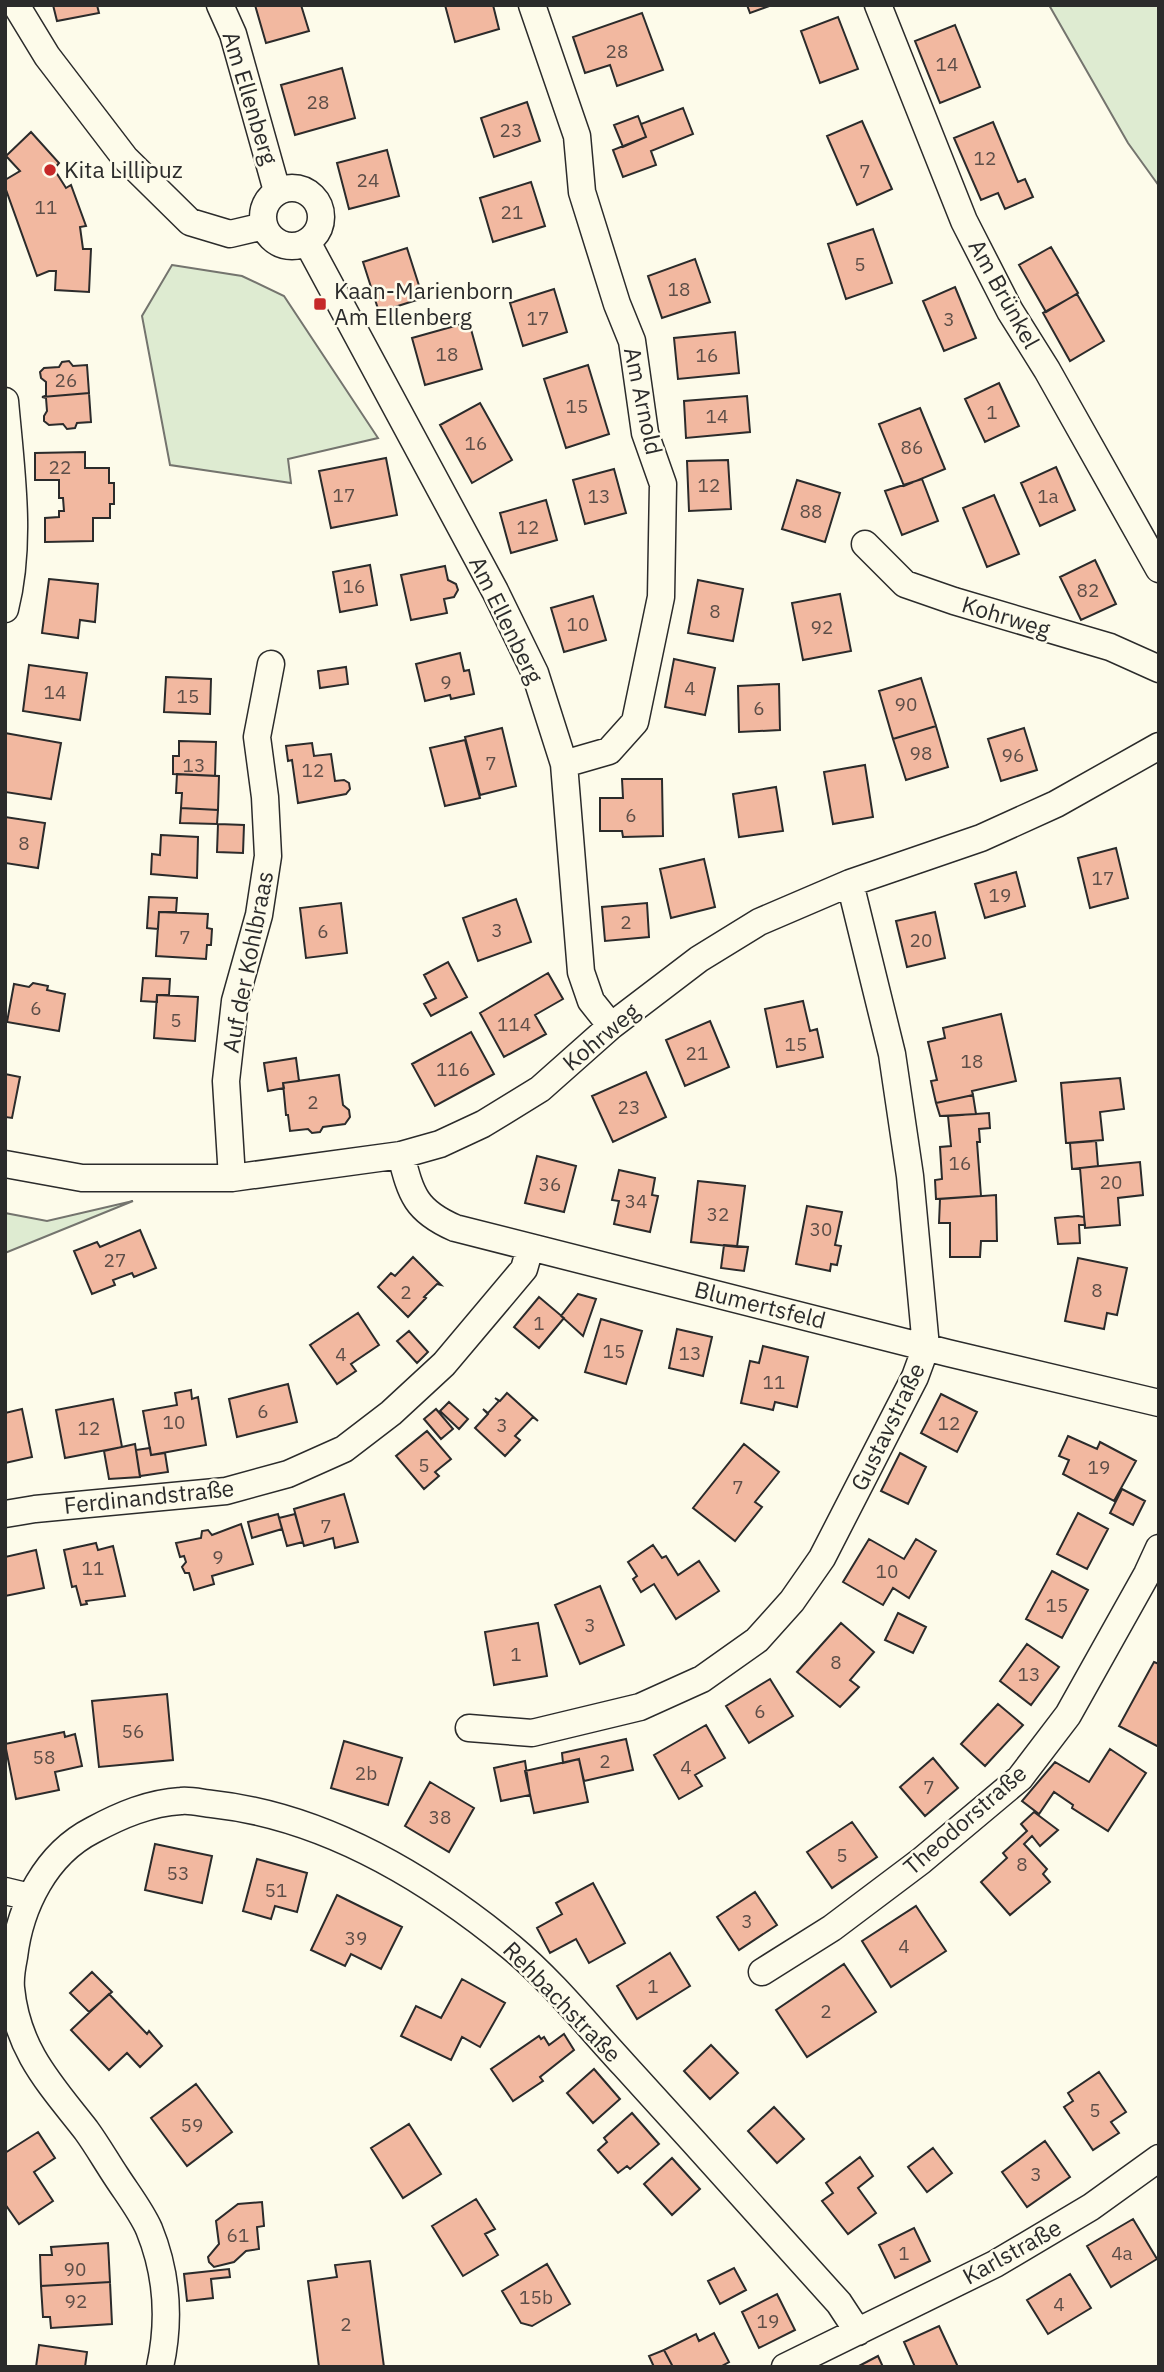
<svg xmlns="http://www.w3.org/2000/svg" width="1164" height="2372" font-family="'IBM Plex Sans',sans-serif">
  <rect width="100%" height="100%" fill="#fdfbea"/>
  <path fill="#deebd1" stroke="#74746e" stroke-width="2" d="M1049,5H1159V186L1128,143Z
    M172,265L242,276L284,296L378,438L288,459L291,483L170,465L142,316Z
    M133,1201L5,1253V1213L47,1221Z"/>
  <path fill="#f2b8a0" stroke="#2b2b2b" stroke-width="2" d="M53,5H97L99,13L57,21Z
    M255,5H301L309,31L266,43Z
    M445,5H493L499,29L455,42Z
    M747,5H772L750,13Z
    M642,13L663,70L617,86L610,65L585,73L573,37Z
    M838,17L858,69L820,83L801,31Z
    M955,25L980,87L940,103L915,41Z
    M342,68L355,118L295,135L281,85Z
    M527,102L540,141L494,157L481,118Z
    M683,108L693,134L651,151L656,165L623,177L613,150L646,137L641,124Z
    M638,116L646,137L623,147L614,125Z
    M862,121L892,189L857,205L827,136Z
    M993,122L1018,182L1025,179L1033,197L1005,209L998,193L981,200L954,138Z
    M31,132L59,163L54,169L66,188L71,185L86,226L80,227L83,249H91L89,292L55,290L56,271H49L37,276L5,187V180L20,171L6,156Z
    M387,150L399,196L349,209L337,163Z
    M531,182L545,226L493,242L480,198Z
    M873,229L892,283L846,299L828,244Z
    M1051,247L1078,293L1046,312L1019,265Z
    M407,248L423,298L379,312L363,262Z
    M695,259L710,302L662,318L648,276Z
    M955,287L976,338L944,351L923,301Z
    M554,289L567,332L523,346L510,303Z
    M1077,294L1104,341L1070,361L1043,313Z
    M469,322L482,369L425,385L412,338Z
    M735,332L739,373L678,379L674,338Z
    M69,361L73,366L87,365L89,393L42,397L46,396V382L41,378L40,372L44,368L59,367L62,362Z
    M588,365L609,434L566,448L544,379Z
    M999,383L1019,426L985,442L965,399Z
    M89,393L91,422L77,423L75,428L67,429L63,424L49,425L44,421V416L47,411L46,398L42,397Z
    M747,396L750,432L686,438L684,401Z
    M480,403L512,460L472,483L440,425Z
    M920,408L945,469L904,486L879,424Z
    M85,452V468H109V483H114V504H110V518H93V541L45,542V518L59,517V511H64L63,498H59V480H35V453Z
    M386,458L397,515L331,528L319,471Z
    M728,460L731,509L689,511L687,461Z
    M1056,467L1075,510L1040,526L1021,483Z
    M614,469L626,513L585,524L573,480Z
    M922,479L938,521L902,535L885,491Z
    M797,480L840,493L825,542L782,529Z
    M994,495L1019,554L987,567L963,508Z
    M546,500L557,540L511,553L500,513Z
    M1095,560L1116,604L1081,620L1060,577Z
    M370,565L377,605L340,612L333,572Z
    M445,566L448,580L456,584L458,590L454,597L444,599L447,613L411,620L401,575Z
    M49,579L98,584L95,622L80,620L78,638L42,633Z
    M698,580L743,589L733,641L688,633Z
    M840,594L851,651L803,660L792,603Z
    M593,596L606,640L564,652L551,608Z
    M460,653L464,671L469,670L474,694L451,699L450,695L425,701L416,664Z
    M674,659L715,668L705,715L665,707Z
    M29,665L87,673L80,720L23,711Z
    M346,667L348,684L320,688L318,671Z
    M166,677L211,679L210,714L164,712Z
    M921,678L936,726L893,739L879,691Z
    M779,684L780,730L739,732L738,686Z
    M936,726L948,767L906,780L893,739Z
    M502,728L516,786L480,795L465,737Z
    M1024,728L1037,770L1001,781L988,739Z
    M5,733L61,743L51,799L5,792Z
    M465,740L480,798L445,806L430,748Z
    M179,741L216,742L215,776L173,774V756H179Z
    M312,743L314,756L331,754L335,781L344,780L349,783L350,789L346,794L298,803L292,760L288,761L286,746Z
    M865,765L873,817L833,824L824,772Z
    M177,774L219,776L218,810L181,808L182,793H176Z
    M622,779H662L663,836L623,837L622,831H600V798H623Z
    M776,787L783,831L739,837L733,794Z
    M181,808L218,810L217,824L180,823Z
    M5,817L45,823L38,868L5,863Z
    M218,824L244,825L243,853L217,852Z
    M161,835L198,837L197,878L151,874L152,854L160,855Z
    M1116,848L1128,898L1090,908L1078,858Z
    M704,859L715,907L671,918L660,869Z
    M1016,872L1025,906L985,918L975,884Z
    M149,897L177,898L176,912H159L158,929L147,928Z
    M516,899L531,942L478,961L463,918Z
    M341,903L347,953L306,958L300,908Z
    M647,903L649,937L605,941L602,907Z
    M159,912L208,914L207,928L212,929L211,945H207L206,959L156,956Z
    M935,912L945,958L907,967L896,921Z
    M448,962L467,997L431,1016L424,1004L436,998L424,975Z
    M548,973L563,999L535,1015L546,1034L504,1057L480,1013Z
    M143,978L170,979L169,995H157V1002L141,1001Z
    M33,983L48,986L47,990L65,994L59,1031L7,1022L14,984L29,987Z
    M157,995L198,997L195,1041L154,1038Z
    M803,1001L810,1031L817,1029L823,1057L777,1067L765,1009Z
    M1001,1014L1016,1081L972,1091L973,1095L936,1103L931,1081L937,1080L928,1042L945,1038L943,1028Z
    M710,1021L729,1067L685,1086L666,1040Z
    M471,1032L494,1074L435,1106L412,1064Z
    M296,1058L299,1081L283,1083L284,1088L268,1091L264,1063Z
    M646,1072L666,1117L613,1142L592,1096Z
    M5,1074L20,1077L12,1118L5,1117Z
    M339,1075L343,1105L349,1110L350,1117L345,1124L323,1127L320,1132L312,1133L308,1129L290,1131L288,1115H286L283,1083Z
    M1120,1078L1124,1109L1100,1112L1103,1140L1066,1143L1061,1083Z
    M973,1095L976,1114L940,1116L936,1103Z
    M989,1113L990,1128L979,1129L980,1142H977L981,1196L936,1199L935,1180L942,1179L940,1147L951,1146L948,1116Z
    M1096,1141L1098,1166L1072,1169L1070,1143Z
    M537,1156L576,1166L564,1212L525,1203Z
    M1140,1162L1143,1195L1118,1198L1120,1225L1085,1228L1080,1168Z
    M619,1170L655,1178L652,1195L658,1196L650,1232L614,1224L619,1201L612,1200Z
    M698,1181L745,1186L737,1247L691,1242Z
    M996,1195L997,1241H981L980,1257H950V1223H939L940,1199Z
    M807,1206L842,1212L835,1245L841,1246L837,1265L831,1264L830,1271L796,1264Z
    M1078,1216L1084,1217L1085,1225H1079L1080,1243L1058,1244L1055,1218Z
    M140,1230L156,1268L134,1277L132,1273L113,1280L115,1285L92,1294L74,1251L97,1242L100,1247Z
    M724,1245L748,1247L744,1271L721,1268Z
    M413,1257L441,1285L437,1284L424,1297L426,1298L408,1317L378,1287L391,1273L395,1276Z
    M1078,1258L1127,1268L1117,1315L1107,1313L1104,1329L1065,1321Z
    M578,1294L596,1299L583,1336L561,1316Z
    M539,1297L564,1318L539,1348L514,1327Z
    M358,1313L379,1345L351,1364L356,1371L337,1384L310,1345Z
    M601,1319L642,1331L626,1384L585,1372Z
    M677,1329L712,1337L703,1376L669,1368Z
    M409,1331L428,1352L417,1363L397,1341Z
    M763,1346L808,1357L797,1407L775,1402L773,1410L741,1403L750,1361L759,1363Z
    M288,1384L297,1422L237,1437L229,1399Z
    M191,1390L192,1399L198,1397L206,1445L151,1455L143,1411L177,1405L175,1393Z
    M507,1393L538,1421L533,1417L515,1436L520,1440L505,1456L475,1428L488,1414L483,1409L488,1413L499,1401L495,1398L500,1401Z
    M941,1394L977,1412L957,1452L921,1433Z
    M113,1399L122,1447L65,1458L56,1410Z
    M449,1402L468,1419L459,1429L440,1411Z
    M22,1409L32,1457L5,1463V1413Z
    M436,1409L453,1429L441,1439L424,1419Z
    M427,1431L451,1459L435,1472L439,1476L424,1489L396,1456Z
    M1068,1436L1097,1449L1100,1442L1136,1461L1114,1501L1063,1474L1069,1460L1059,1456Z
    M135,1444L140,1477L109,1479L104,1451Z
    M744,1444L779,1472L755,1502L762,1507L735,1541L693,1508Z
    M150,1448L151,1455L165,1453L168,1472L140,1476L136,1450Z
    M900,1453L926,1467L908,1504L881,1491Z
    M1122,1489L1145,1501L1133,1525L1110,1513Z
    M344,1494L358,1542L335,1548L333,1538L304,1546L294,1509Z
    M1078,1513L1108,1529L1087,1569L1057,1554Z
    M278,1514L282,1529L252,1538L248,1522Z
    M295,1514L303,1542L287,1546L279,1518Z
    M241,1524L253,1564L212,1576L214,1584L194,1590L189,1573H185L182,1567L186,1562L184,1556L180,1557L176,1543L201,1538L202,1531L208,1530L212,1535Z
    M869,1539L904,1559L916,1539L936,1551L909,1598L893,1588L883,1605L843,1582Z
    M96,1543L98,1550L113,1546L125,1596L86,1601L87,1604L81,1605L76,1586L72,1587L64,1550Z
    M653,1545L662,1558L666,1556L678,1575L699,1561L719,1591L676,1619L654,1584L641,1592L633,1579L637,1576L628,1562Z
    M36,1550L44,1588L5,1596V1557Z
    M1052,1571L1088,1590L1062,1638L1026,1619Z
    M600,1586L624,1645L580,1664L555,1605Z
    M898,1613L926,1627L913,1653L885,1640Z
    M538,1623L547,1676L494,1685L485,1632Z
    M841,1623L874,1652L850,1680L859,1687L840,1707L797,1672Z
    M1027,1644L1059,1667L1031,1705L1000,1681Z
    M1154,1662L1159,1664V1747L1119,1726Z
    M770,1679L793,1716L749,1743L726,1706Z
    M167,1694L173,1760L99,1767L92,1701Z
    M998,1704L1023,1725L985,1766L961,1744Z
    M706,1725L725,1758L695,1775L702,1786L679,1799L654,1755Z
    M64,1732L65,1737L75,1734L82,1766L55,1772L59,1790L16,1799L5,1744Z
    M626,1739L633,1770L584,1781L579,1759L563,1763L562,1753Z
    M344,1741L402,1758L388,1805L331,1788Z
    M1110,1749L1146,1773L1108,1831L1072,1808L1073,1805L1054,1792L1039,1814L1022,1801L1055,1762L1089,1782Z
    M933,1758L958,1788L925,1816L900,1787Z
    M579,1759L588,1802L534,1813L525,1771Z
    M525,1761L530,1795L501,1801L494,1768Z
    M430,1782L474,1808L449,1852L405,1826Z
    M1034,1812L1058,1830L1040,1846L1032,1836L1024,1844L1047,1869L1043,1874L1050,1882L1010,1915L981,1882L1007,1858L1003,1853L1027,1831L1021,1824Z
    M852,1822L877,1857L832,1888L807,1852Z
    M155,1844L212,1856L202,1903L145,1890Z
    M257,1859L307,1873L297,1912L275,1906L271,1919L243,1911Z
    M593,1883L625,1943L589,1963L576,1939L550,1953L537,1928L562,1914L556,1903Z
    M755,1892L777,1925L739,1950L717,1917Z
    M337,1895L402,1927L381,1969L351,1954L345,1966L311,1950Z
    M916,1906L946,1951L891,1987L862,1941Z
    M670,1953L690,1986L637,2019L617,1986Z
    M844,1964L876,2012L807,2057L776,2010Z
    M92,1972L112,1992L89,2012L70,1993Z
    M462,1979L505,2003L480,2047L462,2037L451,2060L401,2036L416,2006L441,2018Z
    M109,1994L147,2034L149,2031L162,2046L140,2067L127,2053L109,2070L71,2030Z
    M564,2034L574,2050L540,2077L543,2081L513,2101L491,2069L539,2036L541,2039L544,2037L549,2045Z
    M711,2045L738,2073L710,2099L684,2071Z
    M594,2069L620,2099L593,2123L567,2093Z
    M1099,2072L1126,2112L1111,2122L1119,2133L1093,2150L1064,2107L1073,2101L1068,2093Z
    M196,2084L232,2132L187,2166L151,2118Z
    M774,2107L804,2139L777,2163L748,2131Z
    M632,2113L659,2144L630,2169L627,2166L618,2173L598,2150L607,2142L604,2138Z
    M409,2124L441,2174L403,2198L371,2148Z
    M38,2132L55,2158L34,2172L53,2201L19,2224L5,2204V2153Z
    M1045,2141L1070,2177L1027,2207L1002,2172Z
    M933,2148L952,2173L927,2192L908,2167Z
    M860,2157L873,2176L858,2188L876,2213L848,2234L822,2201L833,2193L826,2183Z
    M672,2158L700,2189L672,2215L644,2184Z
    M476,2199L495,2229L485,2234L498,2255L463,2276L432,2226Z
    M262,2202L264,2226L257,2227L259,2249L246,2251L234,2262L214,2267L209,2262L208,2257L219,2244L216,2221L238,2204Z
    M1133,2219L1157,2259L1111,2287L1087,2246Z
    M914,2228L930,2261L895,2278L879,2245Z
    M108,2243L110,2282L41,2286L40,2255H52L51,2247Z
    M370,2261L384,2367H319L308,2281L337,2277L335,2265Z
    M547,2264L570,2304L532,2326L521,2323L502,2291Z
    M734,2268L746,2290L720,2304L708,2281Z
    M229,2269L230,2277L211,2279L213,2298L187,2301L184,2274Z
    M1070,2274L1091,2308L1048,2334L1027,2300Z
    M110,2282L112,2324L51,2328L50,2317H43L41,2286Z
    M777,2294L795,2330L759,2348L742,2312Z
    M939,2326L958,2367H915L904,2342Z
    M714,2333L729,2362L720,2367H673L664,2350L696,2334L699,2341Z
    M39,2345L87,2352L85,2367H36Z
    M664,2350L673,2367H654L649,2356Z
    M878,2356L883,2367H857Z"/>
  <g fill="none" stroke-linecap="round" stroke-linejoin="round">
    <defs>
      <path id="minor" d="M16,5L47,56L125,158L190,222L230,234L264,226
        M220,5L233,34L277,191
        M532,5L577,136L582,192L617,304L632,341L645,433L663,484L661,597L635,722L609,751L564,764
        M878,5L964,221L1010,311L1047,370L1159,569
        M263 217a29 29 0 1 1 58 0a29 29 0 1 1-58 0Z
        M307,242L495,591L535,673L564,764L581,972L591,1001L611,1026
        M5,401C11,469 22,542 5,609
        M865,544L905,584L954,601L1110,647L1159,669
        M401,1155C411,1195 416,1211 455,1228L948,1353L1159,1403
        M5,1164L82,1178H232L401,1155L440,1144L483,1124L540,1089L611,1026L699,959L759,922L850,883L981,838L1056,804L1159,746
        M232,1178L226,1081L235,1001L259,915L268,856L265,797L257,737L271,664
        M5,1514L35,1509L226,1491L288,1474L344,1449L391,1413L444,1364L524,1269L530,1248
        M469,1728L532,1733L640,1707L702,1679L757,1640L792,1601L822,1558L915,1377L926,1347L910,1176L892,1054L850,883
        M5,1891L30,1897
        M762,1972L832,1928L921,1861L1020,1778L1068,1715L1147,1574L1159,1548
        M160,2367C170,2321 167,2273 149,2229C141,2211 127,2193 116,2176C106,2161 97,2145 86,2130C50,2084 17,2050 11,1988C10,1978 12,1967 14,1957C20,1906 46,1854 93,1830C121,1815 149,1803 181,1801C191,1800 202,1803 212,1804C323,1816 426,1877 511,1947C553,1982 587,2025 624,2065C696,2144 767,2223 839,2303L858,2332
        M785,2367L995,2264L1091,2207L1159,2158"/>
    </defs>
    <use href="#minor" stroke="#2b2b2b" stroke-width="29"/>
    <use href="#minor" stroke="#fdfbea" stroke-width="26"/>
  </g>
  <g fill="#c62828" stroke="#fdfbea" stroke-width="2.5">
    <circle cx="50" cy="170" r="7"/>
    <rect x="313" y="297" width="14" height="14" rx="3.5"/>
  </g>
  <g text-anchor="middle" stroke-width="5" stroke-linejoin="round" paint-order="stroke">
    <g font-size="19" fill="#5d4e48">
      <text x="617" y="58">28</text>
      <text x="947" y="71">14</text>
      <text x="318" y="109">28</text>
      <text x="511" y="137">23</text>
      <text x="985" y="165">12</text>
      <text x="865" y="178">7</text>
      <text x="368" y="187">24</text>
      <text x="46" y="214">11</text>
      <text x="512" y="219">21</text>
      <text x="860" y="271">5</text>
      <text x="679" y="296">18</text>
      <text x="538" y="325">17</text>
      <text x="949" y="326">3</text>
      <text x="447" y="361">18</text>
      <text x="707" y="362">16</text>
      <text x="66" y="387">26</text>
      <text x="577" y="413">15</text>
      <text x="992" y="419">1</text>
      <text x="717" y="423">14</text>
      <text x="476" y="450">16</text>
      <text x="912" y="454">86</text>
      <text x="60" y="474">22</text>
      <text x="709" y="492">12</text>
      <text x="344" y="502">17</text>
      <text x="599" y="503">13</text>
      <text x="1048" y="503">1a</text>
      <text x="811" y="518">88</text>
      <text x="528" y="534">12</text>
      <text x="354" y="593">16</text>
      <text x="1088" y="597">82</text>
      <text x="715" y="618">8</text>
      <text x="578" y="631">10</text>
      <text x="822" y="634">92</text>
      <text x="446" y="689">9</text>
      <text x="690" y="695">4</text>
      <text x="55" y="699">14</text>
      <text x="188" y="703">15</text>
      <text x="906" y="711">90</text>
      <text x="759" y="715">6</text>
      <text x="921" y="760">98</text>
      <text x="1013" y="762">96</text>
      <text x="491" y="770">7</text>
      <text x="194" y="772">13</text>
      <text x="313" y="777">12</text>
      <text x="631" y="822">6</text>
      <text x="24" y="850">8</text>
      <text x="1103" y="885">17</text>
      <text x="1000" y="902">19</text>
      <text x="626" y="929">2</text>
      <text x="497" y="937">3</text>
      <text x="323" y="938">6</text>
      <text x="185" y="944">7</text>
      <text x="921" y="947">20</text>
      <text x="36" y="1015">6</text>
      <text x="176" y="1027">5</text>
      <text x="514" y="1031">114</text>
      <text x="796" y="1051">15</text>
      <text x="697" y="1060">21</text>
      <text x="972" y="1068">18</text>
      <text x="453" y="1076">116</text>
      <text x="313" y="1109">2</text>
      <text x="629" y="1114">23</text>
      <text x="960" y="1170">16</text>
      <text x="1111" y="1189">20</text>
      <text x="550" y="1191">36</text>
      <text x="636" y="1208">34</text>
      <text x="718" y="1221">32</text>
      <text x="821" y="1236">30</text>
      <text x="115" y="1267">27</text>
      <text x="1097" y="1297">8</text>
      <text x="406" y="1299">2</text>
      <text x="539" y="1330">1</text>
      <text x="614" y="1358">15</text>
      <text x="690" y="1360">13</text>
      <text x="341" y="1361">4</text>
      <text x="774" y="1389">11</text>
      <text x="263" y="1418">6</text>
      <text x="174" y="1429">10</text>
      <text x="949" y="1430">12</text>
      <text x="502" y="1432">3</text>
      <text x="89" y="1435">12</text>
      <text x="424" y="1472">5</text>
      <text x="1099" y="1474">19</text>
      <text x="738" y="1494">7</text>
      <text x="326" y="1533">7</text>
      <text x="218" y="1564">9</text>
      <text x="93" y="1575">11</text>
      <text x="887" y="1578">10</text>
      <text x="1057" y="1612">15</text>
      <text x="590" y="1632">3</text>
      <text x="516" y="1661">1</text>
      <text x="836" y="1669">8</text>
      <text x="1029" y="1681">13</text>
      <text x="760" y="1718">6</text>
      <text x="133" y="1738">56</text>
      <text x="44" y="1764">58</text>
      <text x="605" y="1768">2</text>
      <text x="686" y="1774">4</text>
      <text x="366" y="1780">2b</text>
      <text x="929" y="1794">7</text>
      <text x="440" y="1824">38</text>
      <text x="842" y="1862">5</text>
      <text x="1022" y="1871">8</text>
      <text x="178" y="1880">53</text>
      <text x="276" y="1897">51</text>
      <text x="747" y="1928">3</text>
      <text x="356" y="1945">39</text>
      <text x="904" y="1953">4</text>
      <text x="653" y="1993">1</text>
      <text x="826" y="2018">2</text>
      <text x="1095" y="2117">5</text>
      <text x="192" y="2132">59</text>
      <text x="1036" y="2181">3</text>
      <text x="238" y="2242">61</text>
      <text x="904" y="2260">1</text>
      <text x="1122" y="2260">4a</text>
      <text x="75" y="2276">90</text>
      <text x="536" y="2304">15b</text>
      <text x="76" y="2308">92</text>
      <text x="1059" y="2311">4</text>
      <text x="768" y="2328">19</text>
      <text x="346" y="2331">2</text>
    </g>
    <g font-size="23" fill="#2b2b2b" stroke="#fdfbea">
      <text transform="translate(250 98) rotate(73)" y="8">Am Ellenberg</text>
      <text transform="translate(1004 294) rotate(61)" y="8">Am Brünkel</text>
      <text transform="translate(643 401) rotate(78)" y="8">Am Arnold</text>
      <text transform="translate(1006 617) rotate(17)" y="8">Kohrweg</text>
      <text transform="translate(506 620) rotate(64)" y="8">Am Ellenberg</text>
      <text transform="translate(248 962) rotate(-79)" y="8">Auf der Kohlbraas</text>
      <text transform="translate(601 1037) rotate(-40)" y="8">Kohrweg</text>
      <text transform="translate(760 1305) rotate(14)" y="8">Blumertsfeld</text>
      <text transform="translate(888 1427) rotate(-64)" y="8">Gustavstraße</text>
      <text transform="translate(149 1497) rotate(-6)" y="8">Ferdinandstraße</text>
      <text transform="translate(965 1820) rotate(-41)" y="8">Theodorstraße</text>
      <text transform="translate(562 2002) rotate(46)" y="8">Rehbachstraße</text>
      <text transform="translate(1012 2252) rotate(-29)" y="8">Karlstraße</text>
    </g>
    <g font-size="23" fill="#2b2b2b" stroke="#fdfbea" text-anchor="start">
      <text x="64" y="178">Kita Lillipuz</text>
      <text x="334" y="299">Kaan-Marienborn<tspan x="334" dy="26">Am Ellenberg</tspan></text>
    </g>
  </g>
  <rect width="1164" height="2372" fill="none" stroke="#2b2b2b" stroke-width="14"/>
</svg>
